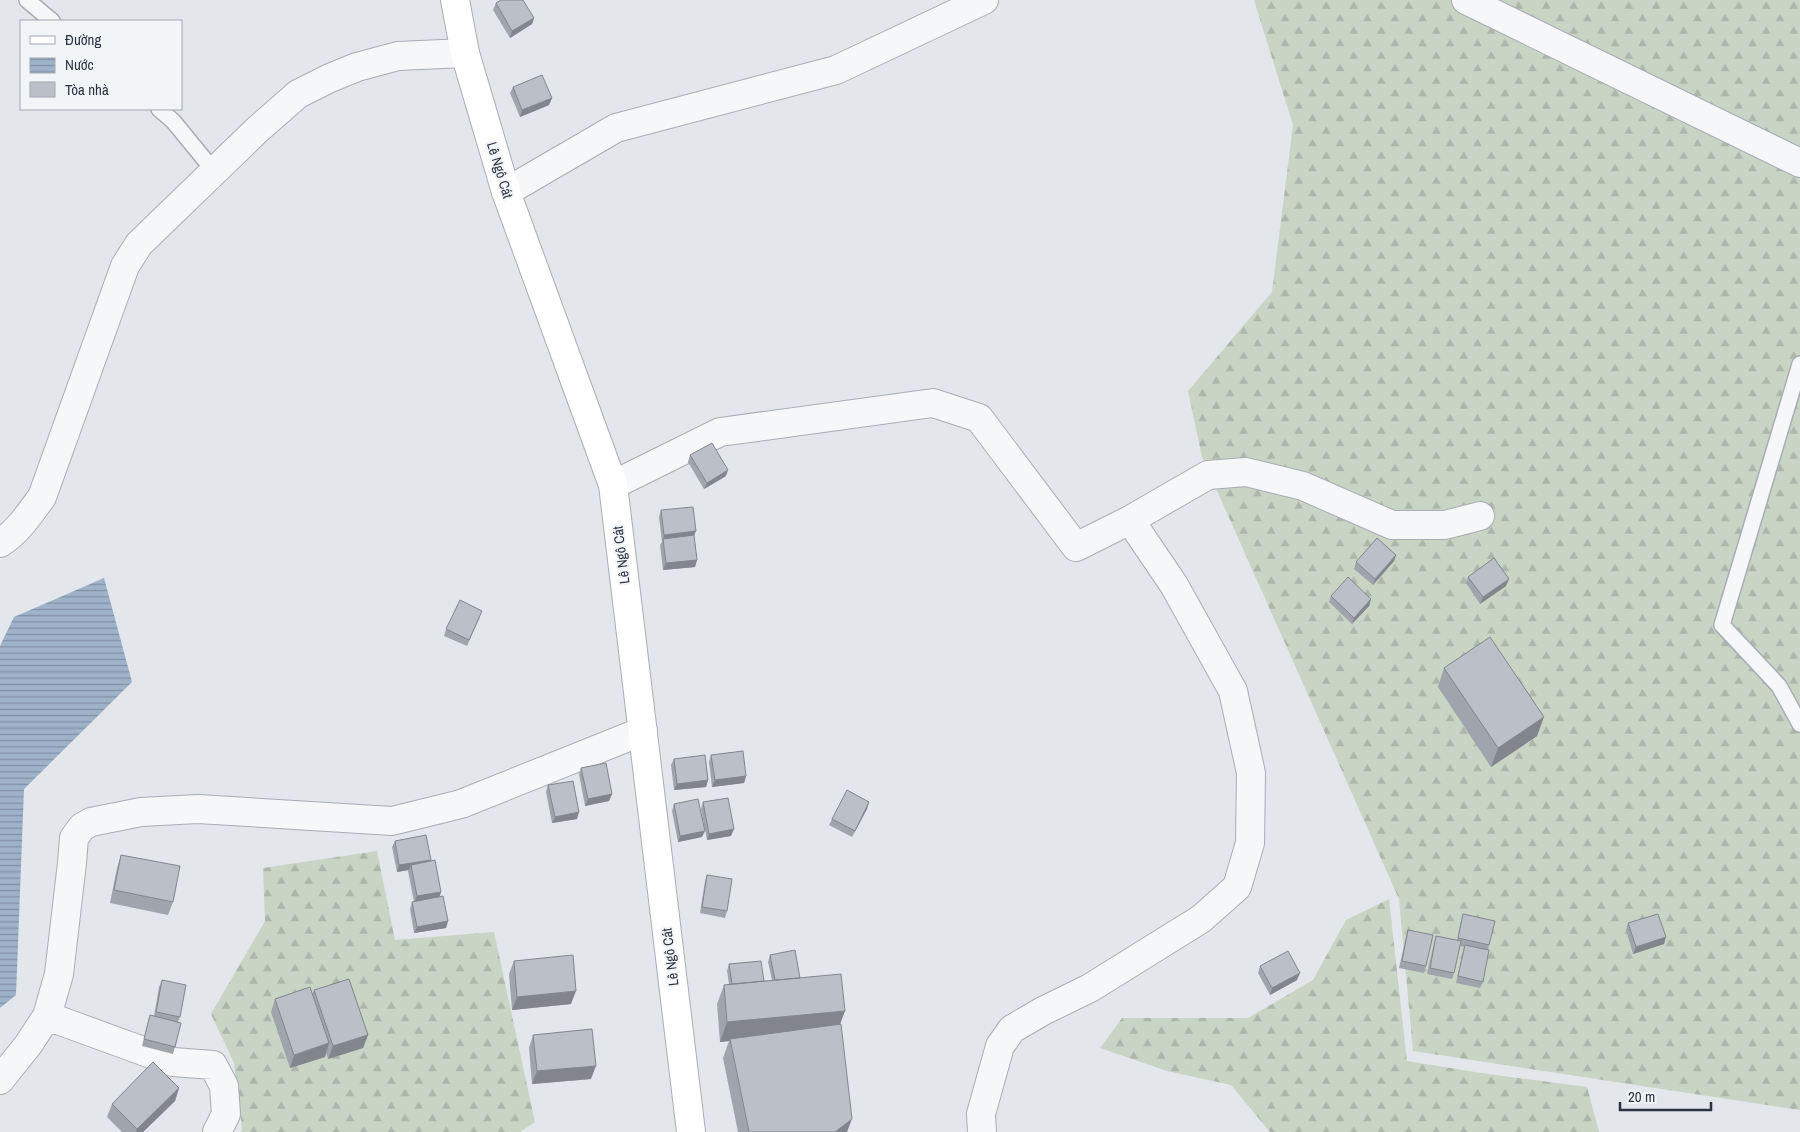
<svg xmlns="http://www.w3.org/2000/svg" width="1800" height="1132" font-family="'Archivo Narrow',sans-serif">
  <defs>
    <pattern id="forest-firs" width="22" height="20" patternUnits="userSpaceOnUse" patternTransform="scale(1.25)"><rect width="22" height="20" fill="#c8d4c4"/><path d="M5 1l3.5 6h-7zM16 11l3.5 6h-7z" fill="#acb6aa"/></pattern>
    <pattern id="water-rules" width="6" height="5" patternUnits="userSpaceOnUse" patternTransform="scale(1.25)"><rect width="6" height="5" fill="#9eb2ca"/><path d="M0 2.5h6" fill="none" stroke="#8191a6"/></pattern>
  </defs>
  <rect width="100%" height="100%" fill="#e3e6eb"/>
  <path fill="url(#forest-firs)" d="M1254,0H1800V1110L1413,1051L1399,899L1202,457L1188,391L1272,292L1293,125Z
    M377,851L395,940L494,932L535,1122L520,1132H241L242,1129L234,1063L211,1014L265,921L263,868Z
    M1389,899L1407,1061L1481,1073L1587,1087L1599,1132H1270L1231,1085L1167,1071L1100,1048L1122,1018H1248L1313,980L1346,920Z"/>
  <path fill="url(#water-rules)" d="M104,578L132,682L24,789L16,995L0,1008V646L14,617Z"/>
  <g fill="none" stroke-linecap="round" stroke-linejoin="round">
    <defs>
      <path id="lane" d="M27,0L52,21
        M159,109L173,121L214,171
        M1800,364L1722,625L1779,686L1800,724"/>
      <path id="street" d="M1466,0L1800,163
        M506,192L616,128L836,70L984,0
        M613,485L720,432L933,403L979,418L1076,547L1130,520L1174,585L1233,691L1251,773L1250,843L1237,887L1201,919L1090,988L1043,1011L1012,1029L1000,1046L981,1114L982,1132
        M1130,520L1208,475L1246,472L1303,486L1392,525H1445L1480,516
        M0,543C18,532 30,513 42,497L125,266L139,244L257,130L298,94L330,78L357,67L398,56L465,53
        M47,1016L173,1062L213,1065L224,1086L226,1114L217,1132
        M0,1080L28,1045L47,1016L59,974L72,863L74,838L82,827L91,822L141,812L198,809L392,821L461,804L643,731"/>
      <path id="secondary" d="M455,0L465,53L506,192L613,485L691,1132"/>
    </defs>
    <use href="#lane" stroke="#a8adb5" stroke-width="18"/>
    <use href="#street" stroke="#a8adb5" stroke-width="30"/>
    <use href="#secondary" stroke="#a8adb5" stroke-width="30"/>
    <use href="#lane" stroke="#f5f7f9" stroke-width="15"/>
    <use href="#street" stroke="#f5f7f9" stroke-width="28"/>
    <use href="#secondary" stroke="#fff" stroke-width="28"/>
  </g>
  <path fill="#a0a4ac" d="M496,3L534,18L532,24L510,38L493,10Z
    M513,87L552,98L549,105L520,117L510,93Z
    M690,455L726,476L704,489L688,462Z
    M661,510L696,531L694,535L697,560L695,567L663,570L660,545L662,542L659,517Z
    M1396,555L1394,561L1373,585L1354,569L1356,562Z
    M1468,577L1506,586L1480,604L1466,583Z
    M1331,596L1371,599L1369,606L1352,624L1329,602Z
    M480,617L467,646L444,636L446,629Z
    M1444,668L1537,736L1491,767L1438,687Z
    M711,755L746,776L744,783L712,787L709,762Z
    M674,759L708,780L706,787L674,790L671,765Z
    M581,768L612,794L609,801L585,806L579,774Z
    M548,785L577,819L552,823L546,792Z
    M703,802L731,836L707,840L701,809Z
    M869,802L867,809L852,837L829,825L832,819Z
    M674,804L702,837L678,842L672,811Z
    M395,841L431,860L430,861L441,892L439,897L448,921L446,928L414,933L410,909L412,902H414L408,871L409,870L397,872L392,847Z
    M121,855L173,902L168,915L110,903L117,868Z
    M707,875L727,911L725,918L700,913L705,881Z
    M1463,914L1489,945L1488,950L1483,982L1480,988L1456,983L1464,947L1460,946L1454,973L1452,979L1427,974L1434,943L1436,936L1457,940L1461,921Z
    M1628,923L1664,944L1633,954L1626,930Z
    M1408,930L1426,966L1424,973L1399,968L1406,937Z
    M770,955L800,978L840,1024L847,1132H738L723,1058L729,1041L720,1042L717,1004L724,985L729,984L727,971L729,964L764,981L772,980L768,962Z
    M514,961L571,1004L512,1010L509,974Z
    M1260,966L1297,980L1270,995L1258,973Z
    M162,980L180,1017L178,1022L175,1047L173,1054L142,1046L148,1022L150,1015L154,1016L159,987Z
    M314,990L368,1035L363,1048L328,1059L326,1052L325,1057L290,1068L271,1012L275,999L312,995Z
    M533,1035L591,1079L532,1084L529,1048Z
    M179,1088L175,1101L143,1132H122L107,1117L112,1104Z"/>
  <path fill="#82868c" d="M534,18L532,24L510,38L512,31Z
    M552,98L549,105L520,117L522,110Z
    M728,470L726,476L704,489L707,483Z
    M696,531L693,538L663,539L664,535Z
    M1396,555L1394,561L1373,585L1375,579Z
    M697,560L695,567L663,570L666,563Z
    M1509,579L1506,586L1480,604L1483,597Z
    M1371,599L1369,606L1352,624L1354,618Z
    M1544,717L1537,736L1491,767L1498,748Z
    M746,776L744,783L712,787L715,780Z
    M708,780L706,787L674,790L677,784Z
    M612,794L609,801L585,806L588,799Z
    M869,802L867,809L852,837L855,831Z
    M579,812L577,819L552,823L555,817Z
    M734,829L731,836L707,840L709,834Z
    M705,831L702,837L678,842L680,836Z
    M431,860L428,866L411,865L409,870L397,872L399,865Z
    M441,892L439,899L414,903L417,896Z
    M448,921L446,928L414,933L417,927Z
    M1666,937L1664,944L1633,954L1636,947Z
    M1300,973L1297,980L1270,995L1272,988Z
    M576,991L571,1004L512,1010L517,997Z
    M845,1011L838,1030L730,1039L729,1041L720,1042L727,1022Z
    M368,1035L363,1048L328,1059L333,1046Z
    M329,1043L325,1057L290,1068L294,1055Z
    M596,1066L591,1079L532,1084L537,1071Z
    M179,1088L175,1101L143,1132H136L137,1129Z
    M852,1119L847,1132H835Z"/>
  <path fill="#babfc8" stroke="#82868c" d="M501,0H523L534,18L512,31L496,3Z
    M542,75L552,98L522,110L513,87Z
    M712,443L728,470L707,483L690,455Z
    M693,507L696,531L664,535L661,510Z
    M694,535L697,560L666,563L663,539Z
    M1377,538L1396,555L1375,579L1356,562Z
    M1494,558L1509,579L1483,597L1468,577Z
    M1348,577L1371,599L1354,618L1331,596Z
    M460,600L482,611L469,640L446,629Z
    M1490,637L1544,717L1498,748L1444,668Z
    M743,751L746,776L715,780L711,755Z
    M705,755L708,780L677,784L674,759Z
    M606,763L612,794L588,799L581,768Z
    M573,781L579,812L555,817L548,785Z
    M847,790L869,802L855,831L832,819Z
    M728,798L734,829L709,834L703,802Z
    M698,799L705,831L680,836L674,804Z
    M426,835L431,860L399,865L395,841Z
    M121,855L180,866L173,902L114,890Z
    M435,860L441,892L417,896L411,865Z
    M707,875L732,879L727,911L702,907Z
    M443,896L448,921L417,927L412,902Z
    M1463,914L1495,921L1489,945L1458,938Z
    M1658,914L1666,937L1636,947L1628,923Z
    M1408,930L1433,935L1426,966L1402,961Z
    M1436,936L1461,941L1454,973L1430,968Z
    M1465,945L1489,950L1483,982L1458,976Z
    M795,950L800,978L775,980L770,955Z
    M1288,951L1300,973L1272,988L1260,966Z
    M573,955L576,991L517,997L514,961Z
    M761,961L764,981L732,984L729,964Z
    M841,974L845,1011L727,1022L724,985Z
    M349,979L368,1035L333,1046L314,990Z
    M162,980L186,985L180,1017L156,1012Z
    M310,987L329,1043L294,1055L275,999Z
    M150,1015L181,1023L175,1047L144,1039Z
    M841,1024L852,1119L835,1132H749L730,1039Z
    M592,1029L596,1066L537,1071L533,1035Z
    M153,1062L179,1088L137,1129L112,1104Z"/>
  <g text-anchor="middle" stroke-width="4" stroke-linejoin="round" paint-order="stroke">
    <g font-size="14" fill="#2b3343" stroke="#f2f5f8">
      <text transform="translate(500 170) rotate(73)" y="5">Lê Ngô Cát</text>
      <text transform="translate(621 555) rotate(-97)" y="5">Lê Ngô Cát</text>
      <text transform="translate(670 957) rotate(-97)" y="5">Lê Ngô Cát</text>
    </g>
  </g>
  <rect x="20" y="20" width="162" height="90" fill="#f2f5f8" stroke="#a2a7b0"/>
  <rect x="30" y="36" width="25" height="8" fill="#ffffff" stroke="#a2a7b0"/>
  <text x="65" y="45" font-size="15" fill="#2b3343">Đường</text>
  <rect x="30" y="58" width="25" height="15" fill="url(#water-rules)" stroke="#a2a7b0"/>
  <text x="65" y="70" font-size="15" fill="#2b3343">Nước</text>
  <rect x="30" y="82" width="25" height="15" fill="#babfc8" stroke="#a2a7b0"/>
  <text x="65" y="95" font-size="15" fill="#2b3343">Tòa nhà</text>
  <path d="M1620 1102v8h91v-8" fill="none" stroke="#2b3343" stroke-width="2.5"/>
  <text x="1628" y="1102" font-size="15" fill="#2b3343" stroke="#f2f5f8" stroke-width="4" paint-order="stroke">20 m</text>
</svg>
